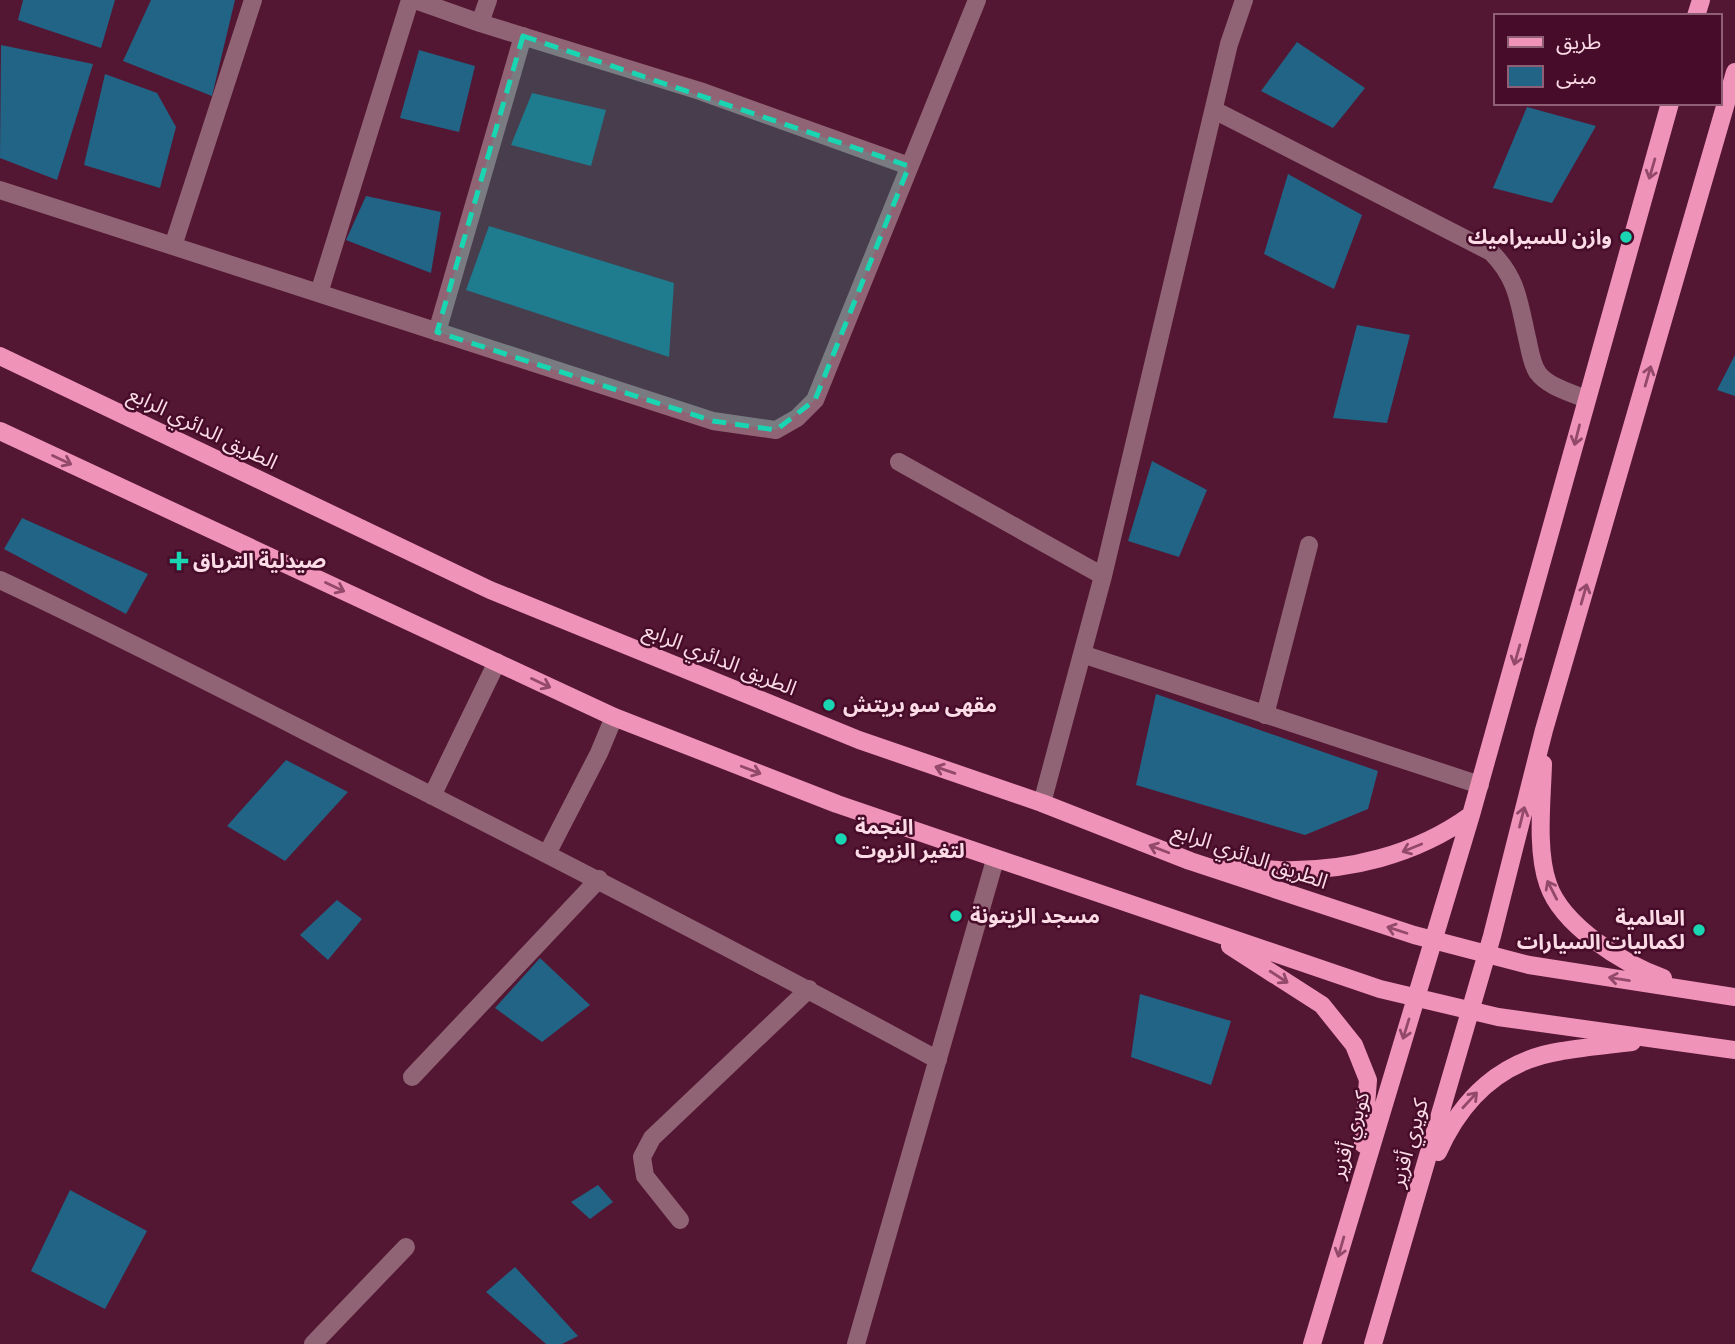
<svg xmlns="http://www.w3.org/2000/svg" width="1735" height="1344" font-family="'Source Serif 4','Noto Sans Arabic',serif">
  <rect width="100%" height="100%" fill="#531733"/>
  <path fill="#216485" d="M23,0H115L101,48L18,20Z
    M151,0H235L212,96L123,61Z
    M1297,42L1365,88L1333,128L1261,91Z
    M1,45L93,64L57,180L0,158Z
    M419,50L475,66L459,132L400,118Z
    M105,74L157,93L176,127L160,188L84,165Z
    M532,93L606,110L591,166L511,145Z
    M1527,107L1596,126L1552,203L1493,188Z
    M1288,174L1362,215L1334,289L1264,254Z
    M366,196L441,212L431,273L346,240Z
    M489,226L674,283L669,357L466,290Z
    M1357,325L1410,335L1387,423L1333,418Z
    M1735,355V396L1717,390Z
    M1152,461L1207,490L1179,557L1128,541Z
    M22,518L148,574L126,614L4,549Z
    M1156,694L1378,771L1368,809L1305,835L1136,785Z
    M286,760L348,792L285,861L227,826Z
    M337,900L362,919L328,960L300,935Z
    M540,958L590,1005L542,1042L495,1008Z
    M1140,994L1231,1021L1211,1085L1131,1057Z
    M598,1185L613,1202L590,1219L571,1202Z
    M70,1190L147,1231L105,1309L31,1271Z
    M515,1267L578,1336L562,1344H546L486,1292Z"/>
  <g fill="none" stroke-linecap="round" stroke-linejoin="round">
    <path stroke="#916475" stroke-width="18" d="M415,0L480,23L700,91L909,166
      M480,23L488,0
      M1214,110L1491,252C1519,280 1519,305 1528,342C1530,351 1532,365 1538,373C1547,386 1572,393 1586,399
      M0,190L713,421L776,430L797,418L815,400L977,0
      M173,246L253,0
      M319,293L410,0
      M437,332L523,36
      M899,462L1103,576
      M0,580C141,646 278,718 417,788C592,877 766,966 938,1060
      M1082,654L1480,785
      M1265,715L1309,545
      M432,796L497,662
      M1042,803L1103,576L1229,44L1244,0
      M547,854L599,753L614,717
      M412,1077L599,879
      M680,1220L645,1176L642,1157L652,1138L809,989
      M313,1344L406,1247
      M856,1344L995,860"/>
    <path stroke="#f093b8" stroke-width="18" d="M1696,16L1701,0
      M0,356L490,590L859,740L1042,803L1190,861L1414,935L1529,965L1735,997
      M0,431L614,717L837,804L1380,989L1498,1017L1735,1050
      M1543,764C1542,800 1536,850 1548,884C1562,926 1624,964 1663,978
      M1221,864C1240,866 1260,869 1279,870C1347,872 1416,855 1471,815
      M1230,946L1322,1005L1354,1045L1368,1080L1363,1144
      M1438,1152C1462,1098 1502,1060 1562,1051C1585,1047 1608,1045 1632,1042
      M1312,1344L1471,815L1670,103
      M1373,1344L1492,936L1544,730L1735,72"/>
  </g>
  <defs><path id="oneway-shaft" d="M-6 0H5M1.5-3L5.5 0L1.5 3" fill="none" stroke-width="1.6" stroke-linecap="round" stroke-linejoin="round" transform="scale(1.75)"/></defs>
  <g stroke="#934969">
    <use href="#oneway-shaft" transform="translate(1652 169) rotate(106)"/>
    <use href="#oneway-shaft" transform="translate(1648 376) rotate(-74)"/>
    <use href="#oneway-shaft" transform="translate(1577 435) rotate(104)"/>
    <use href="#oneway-shaft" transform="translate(62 460) rotate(25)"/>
    <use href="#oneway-shaft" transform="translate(335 587) rotate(25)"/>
    <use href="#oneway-shaft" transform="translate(1584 594) rotate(-74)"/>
    <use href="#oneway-shaft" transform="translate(1517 655) rotate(106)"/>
    <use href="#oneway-shaft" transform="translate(541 683) rotate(25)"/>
    <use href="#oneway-shaft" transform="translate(751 770) rotate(21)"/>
    <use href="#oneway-shaft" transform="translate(945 770) rotate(-161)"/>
    <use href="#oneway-shaft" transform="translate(1522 817) rotate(-76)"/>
    <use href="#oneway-shaft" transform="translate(1412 848) rotate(158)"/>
    <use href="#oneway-shaft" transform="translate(1159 849) rotate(-159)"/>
    <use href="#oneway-shaft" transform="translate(1552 890) rotate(-117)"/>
    <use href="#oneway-shaft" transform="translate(1397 930) rotate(-162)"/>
    <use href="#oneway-shaft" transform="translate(1279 977) rotate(33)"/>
    <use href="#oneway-shaft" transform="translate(1619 979) rotate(-171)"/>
    <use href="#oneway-shaft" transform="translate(1406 1029) rotate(107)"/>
    <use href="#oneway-shaft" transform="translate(1470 1100) rotate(-47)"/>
    <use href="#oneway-shaft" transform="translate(1341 1247) rotate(106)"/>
  </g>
  <path fill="#19d5b2" fill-opacity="0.2" stroke="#19d5b2" stroke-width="5" stroke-dasharray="14 9" stroke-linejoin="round" d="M523,36L909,166L815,400L776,430L713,421L437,332Z"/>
  <g fill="#19d5b2" stroke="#470c29" stroke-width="2.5">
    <circle cx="1626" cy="237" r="7"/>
    <path d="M175.5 550.5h7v7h7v7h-7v7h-7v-7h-7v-7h7z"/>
    <circle cx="829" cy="705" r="7"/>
    <circle cx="841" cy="839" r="7"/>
    <circle cx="956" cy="916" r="7"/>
    <circle cx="1699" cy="930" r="7"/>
  </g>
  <g text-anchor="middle" stroke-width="5" stroke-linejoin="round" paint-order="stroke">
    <g font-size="21" font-weight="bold" fill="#fbdbe6" stroke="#470c29" text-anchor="start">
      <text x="1612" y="244" text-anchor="end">وازن للسيراميك</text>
      <text x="193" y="568">صيدلية الترياق</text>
      <text x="843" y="712">مقهى سو بريتش</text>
      <text x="855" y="834">النجمة<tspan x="855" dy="24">لتغير الزيوت</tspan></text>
      <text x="970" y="923">مسجد الزيتونة</text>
      <text x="1685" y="925" text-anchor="end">العالمية<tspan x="1685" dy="24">لكماليات السيارات</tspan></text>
    </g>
    <g font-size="21" fill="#fbdbe6" stroke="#470c29">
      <text transform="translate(203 428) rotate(26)" y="7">الطريق الدائري الرابع</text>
      <text transform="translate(720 659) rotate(22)" y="7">الطريق الدائري الرابع</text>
      <text transform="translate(1250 856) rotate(19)" y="7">الطريق الدائري الرابع</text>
      <text transform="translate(1350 1135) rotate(-73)" y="7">كوبري أقزير</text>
      <text transform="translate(1409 1143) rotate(-74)" y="7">كويري أقزير</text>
    </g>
  </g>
  <rect x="1494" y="14" width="228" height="91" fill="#470c29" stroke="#8f5f75" stroke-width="2"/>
  <rect x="1508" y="37" width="35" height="10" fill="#f093b8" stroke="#8f5f75" stroke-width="2"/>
  <text x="1556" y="49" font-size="21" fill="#fbdbe6">طريق</text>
  <rect x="1508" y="66" width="35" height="21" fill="#216485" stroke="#8f5f75" stroke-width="2"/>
  <text x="1556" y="84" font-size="21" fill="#fbdbe6">مبنى</text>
</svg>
